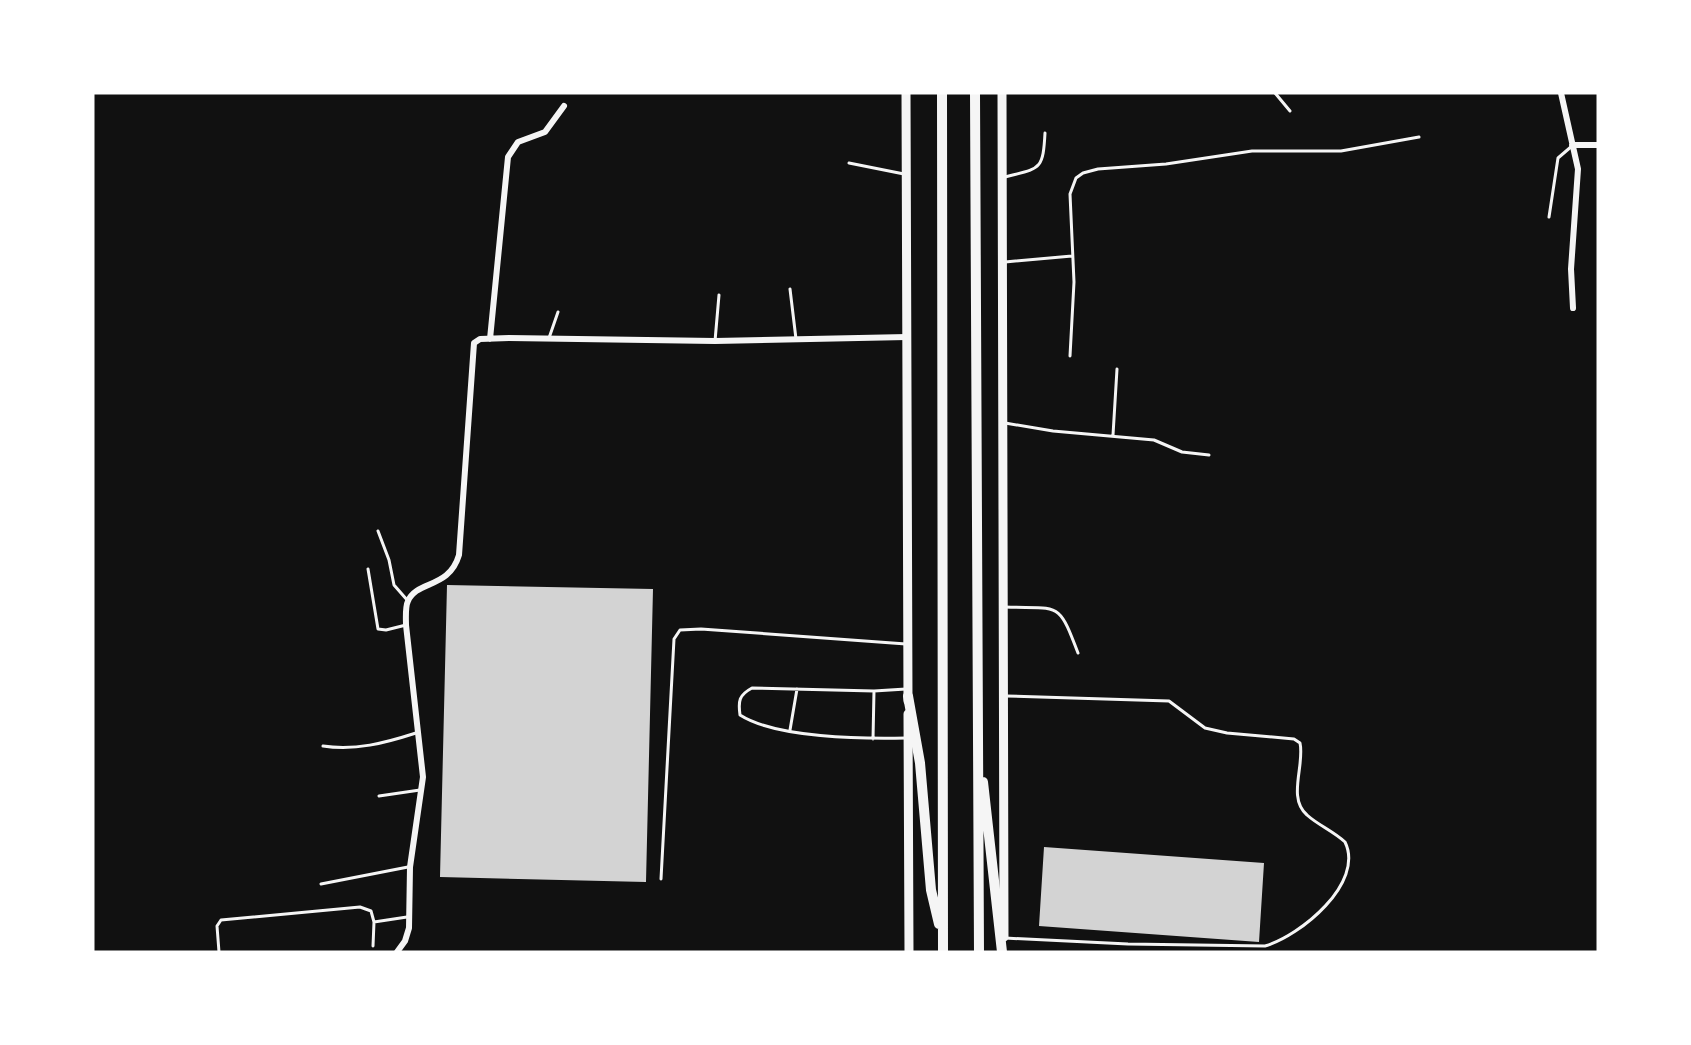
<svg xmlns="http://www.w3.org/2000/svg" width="1691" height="1045" font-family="Roboto,sans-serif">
  <rect width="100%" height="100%" fill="#111"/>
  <path fill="#d3d3d3" d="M447,585L653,589L646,882L440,877Z
    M1044,847L1264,863L1259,942L1039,926Z"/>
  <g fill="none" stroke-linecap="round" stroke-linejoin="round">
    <path stroke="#f5f5f5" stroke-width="3" d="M1275,93L1290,111
      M849,163L904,174
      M1005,177C1040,168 1043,171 1045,133
      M1549,217L1558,158L1572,146
      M1005,262L1072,256
      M790,289L796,339
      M549,338L558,312
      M715,341L719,295
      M1070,356L1074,282L1070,194L1076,178L1083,173L1098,169L1166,164L1252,151H1341L1419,137
      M1005,423L1053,431L1154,440L1182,452L1209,455
      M1113,435L1117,369
      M378,531L389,560L394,585L408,601
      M368,569L378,629L386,630L406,625
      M1005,607C1060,609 1058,600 1078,653
      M906,689L874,691L752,688C739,695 738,701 740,715C776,738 863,739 906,738
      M790,730L797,689
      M873,739L874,691
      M323,746C355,751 385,743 416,733
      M379,796L420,790
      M661,879L674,639L680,630L701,629L906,644
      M321,884L408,867
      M1005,938L1128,944L1265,946C1300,936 1365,883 1345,842C1333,831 1318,825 1307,815C1287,798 1305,765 1300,743L1294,739L1227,733L1205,728L1169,701L1006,696
      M373,946L374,922L407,917
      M219,952L217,926L221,920L360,907L371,911L374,922"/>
    <path stroke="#f5f5f5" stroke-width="6" d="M1561,93L1578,169L1571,269L1573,308
      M1572,145H1598
      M490,339L508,157L518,142L545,132L564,106
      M397,952L405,941L409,928L410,867L423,777L406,625C406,619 405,607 408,601C417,580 449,589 459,555L474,343L480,339L509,338L715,341L907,337"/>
    <path stroke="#f5f5f5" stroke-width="9" d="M906,93L908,701
      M1002,93L1004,937
      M908,714L909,952"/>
    <path stroke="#f5f5f5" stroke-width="10" d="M942,93L943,952
      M975,93L979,952
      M908,696L920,763L931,890L939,924
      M983,782L1002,952"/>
  </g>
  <rect width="1691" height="1045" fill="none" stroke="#ffffff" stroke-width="189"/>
</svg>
